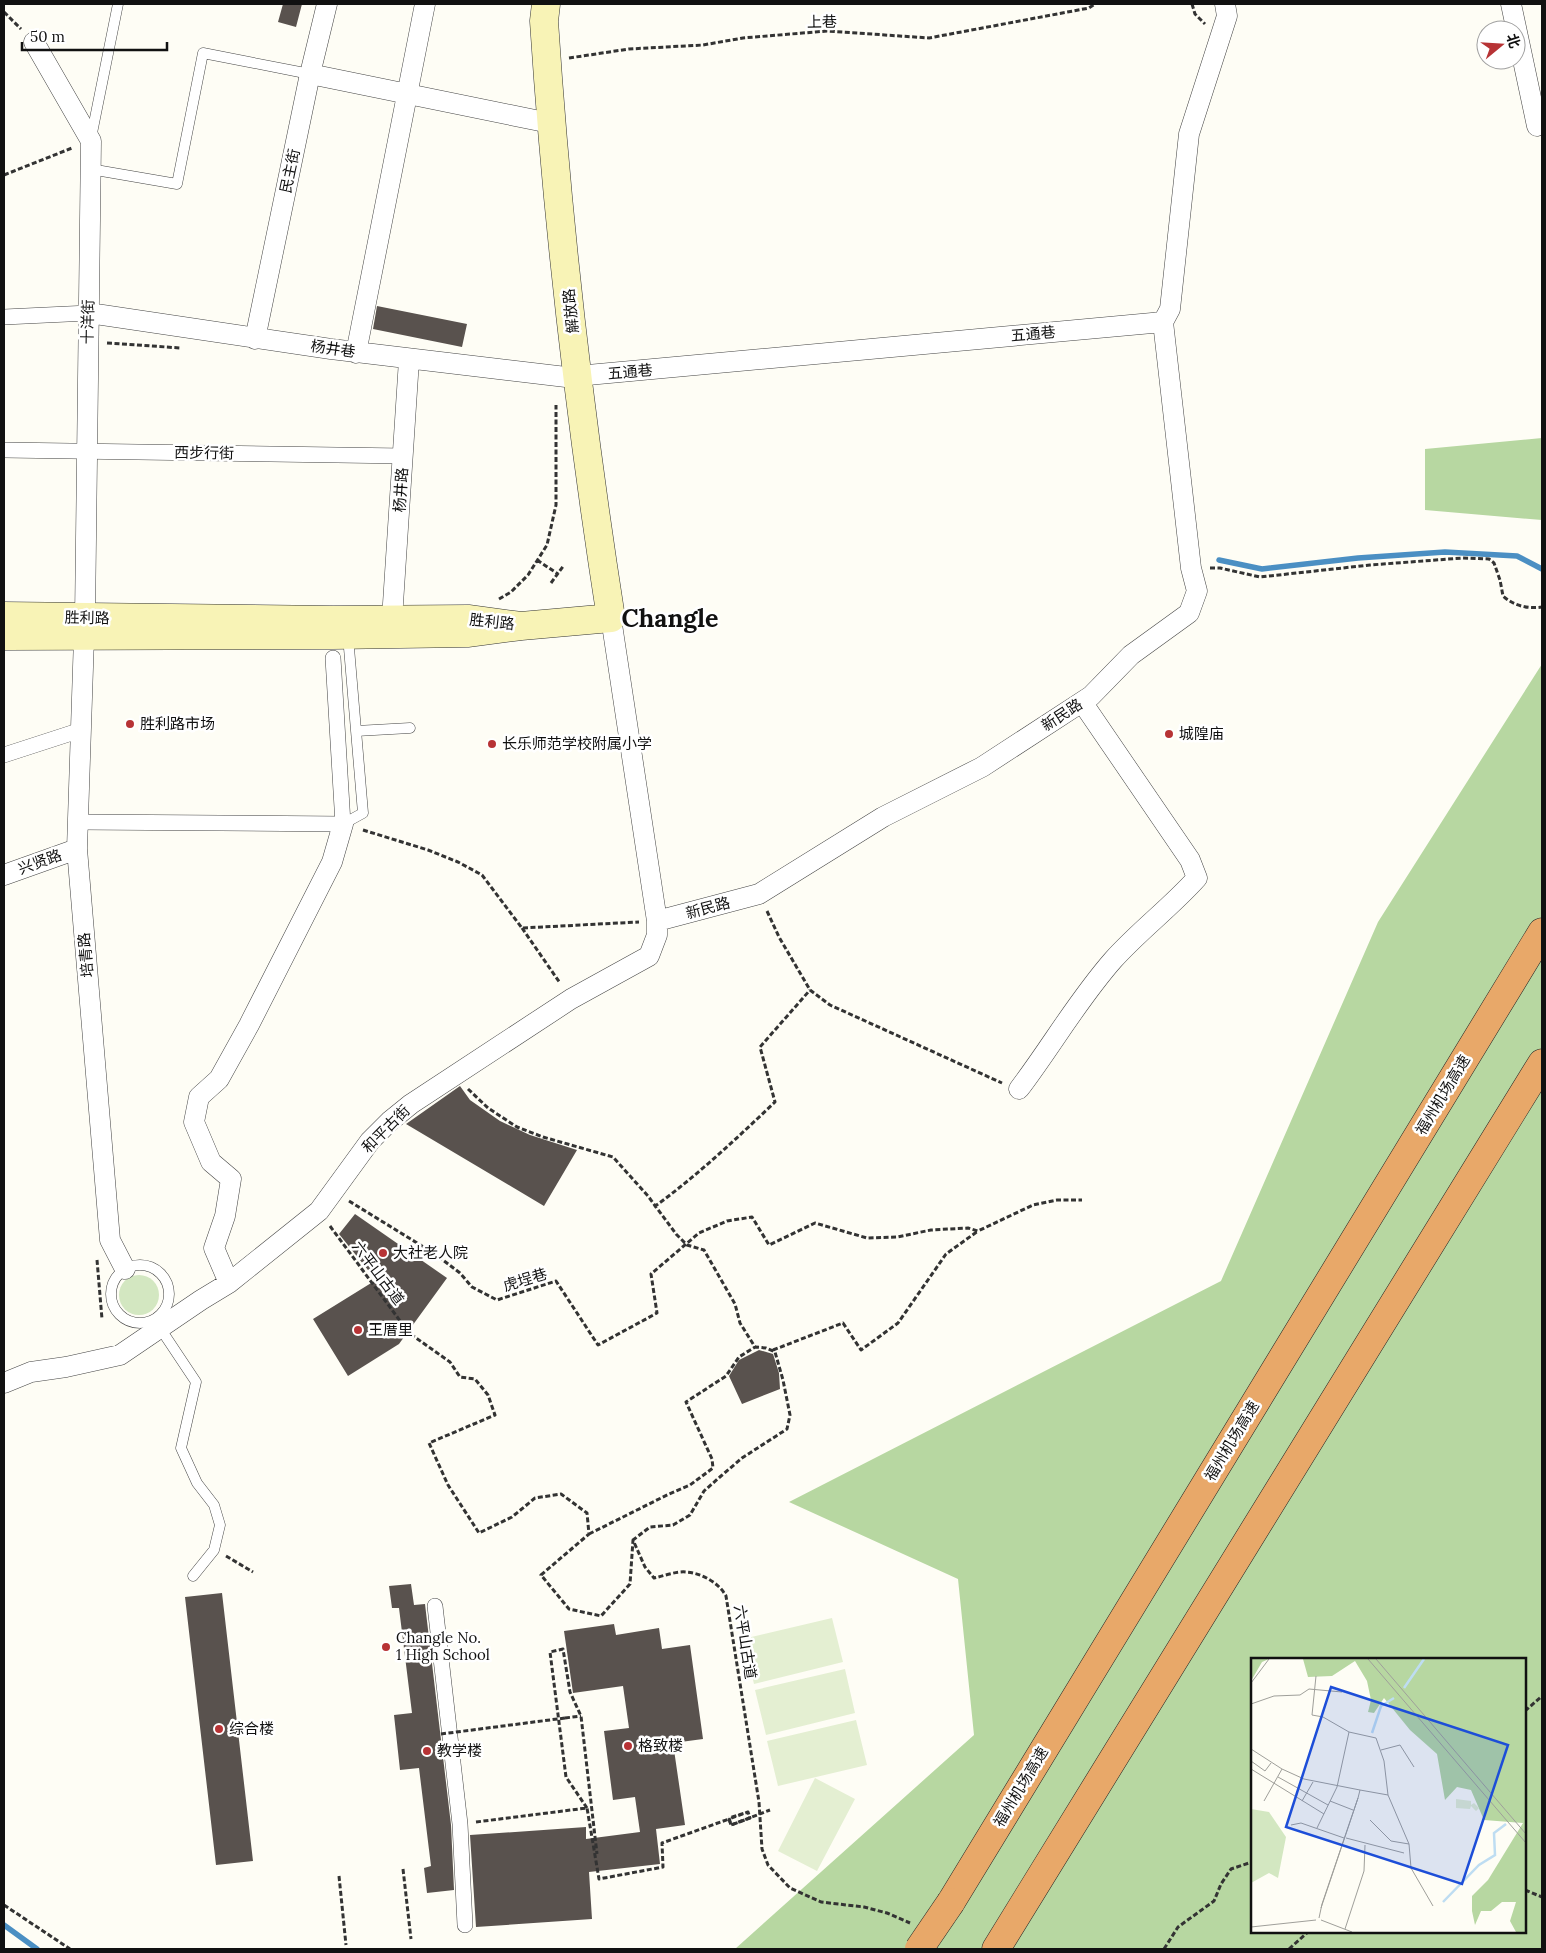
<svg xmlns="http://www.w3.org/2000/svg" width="1546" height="1953" font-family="Lora,'Noto Sans SC',serif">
  <rect width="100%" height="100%" fill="#fefdf5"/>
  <path fill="#d3e7c1" d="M119 1295a20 20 0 1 1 40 0a20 20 0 1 1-40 0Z"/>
  <path fill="#b7d7a1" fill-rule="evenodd" d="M1542,438V520L1425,510V449Z
    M1542,664V1949H735L974,1735L958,1579L789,1502L1221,1281L1378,922ZM1252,1659H1525V1932H1252Z"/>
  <path fill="#e4efd2" d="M832,1618L843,1662L754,1684L743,1639Z
    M845,1669L855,1713L766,1735L755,1690Z
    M856,1720L867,1765L778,1786L767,1741Z
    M815,1778L855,1799L817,1871L778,1851Z"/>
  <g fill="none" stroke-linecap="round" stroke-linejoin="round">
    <path stroke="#4b8fc3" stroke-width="5.5" d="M1219,560L1262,569L1358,558L1445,552L1517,556L1542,569
      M4,1925L37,1949"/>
  </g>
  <path fill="#59524e" d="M283,4H302L296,27L278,22Z
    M377,306L467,324L462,347L373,329Z
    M460,1086L470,1100L500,1121L530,1135L577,1150L544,1206L406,1124Z
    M355,1214L447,1278L399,1344L348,1376L313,1319L376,1280L339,1234Z
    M759,1350L773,1354L779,1373L780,1389L742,1404L729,1376L739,1360Z
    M411,1584L414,1605L425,1604L451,1825L454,1890L427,1893L424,1868L431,1866L419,1768L400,1770L394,1715L412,1713L399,1608H392L389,1586Z
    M222,1593L253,1861L216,1865L185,1597Z
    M614,1624L616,1635L659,1628L662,1649L690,1645L703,1739L673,1743L685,1825L656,1829L660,1864L589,1872L592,1919L476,1927L470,1835L586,1827V1839L640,1832L635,1797L613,1800L604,1731L629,1728L623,1686L573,1693L564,1631Z"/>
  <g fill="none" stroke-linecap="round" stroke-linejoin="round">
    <defs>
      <path id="service" d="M91,138L118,4
        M90,169L177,184L203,53L310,74
        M356,731L410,728
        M343,824L363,813L348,636
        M111 1294a29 29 0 1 1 58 0a29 29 0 1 1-58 0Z
        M158,1325L196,1382L181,1448L197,1483L214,1505L220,1525L214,1550L193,1576"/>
      <path id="pedestrian" d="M4,317L89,313
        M4,450L404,456
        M4,755L81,730
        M78,822L343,824L333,658
        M435,1606L460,1824L465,1925"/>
      <path id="minor" d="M1511,4L1537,126
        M34,42L91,141L85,618
        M310,74L540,121
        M89,313L331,349L566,377L1163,322L1170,309L1189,134L1227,16L1225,4
        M255,339L310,74L327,4
        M356,353L425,4
        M392,619L409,360
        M84,637L77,849L110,1240L125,1269
        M4,875L77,849
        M657,921L759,894L883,817L982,767L1091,696L1131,655L1189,613L1197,591L1191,568L1163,322
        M1019,1089C1051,1047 1077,1001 1113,960C1139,931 1171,907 1197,878L1190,860L1082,702
        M229,1283L214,1248L225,1216L231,1179L211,1162L194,1122L199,1097L219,1079L249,1025L332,862L343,824
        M4,1383L31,1372L66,1367L120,1355L201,1300L229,1283L319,1211L370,1141L390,1121L411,1104L571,999L649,956L657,935V921L611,618"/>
      <path id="secondary" d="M4,616L333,620L468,619L521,626L467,633L333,635L4,636
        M521,626L611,618C580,420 557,220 544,21L546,4"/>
      <path id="motorway" d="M951,1902L1542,932
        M996,1949L1542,1063"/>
    </defs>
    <use href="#service" stroke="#444" stroke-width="11"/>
    <use href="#pedestrian" stroke="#444" stroke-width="16"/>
    <use href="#minor" stroke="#444" stroke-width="21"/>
    <use href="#secondary" stroke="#333" stroke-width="29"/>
    <use href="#motorway" stroke="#222" stroke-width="29"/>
    <path stroke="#333" stroke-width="3" stroke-dasharray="5 2.5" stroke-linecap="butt" d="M1192,4L1195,14L1205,24
      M4,12L21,29
      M569,58L629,49L703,45L743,38L827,31L929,38L1089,8L1095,4
      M4,175L72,148
      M107,343L181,348
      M537,560L558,574
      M1210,568H1220L1260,577L1370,565L1463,558L1489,559L1494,563L1500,580L1503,596C1514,606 1528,609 1542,607
      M551,583L564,565
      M499,599L511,592L528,575L547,545L556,505V405
      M363,830L428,850L458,862L482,875L522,928L639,922
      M767,911L779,937L810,990L830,1005L1002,1083
      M522,928L560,983
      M468,1089L488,1108L517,1127L543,1137L613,1157L648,1196L676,1234L687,1245L704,1250L735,1304L740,1323L755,1347L766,1348L775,1352L783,1380L790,1415L787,1429L742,1458L721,1476L704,1491L690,1515L673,1525L650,1527L633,1540
      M349,1201L435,1254L460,1273L472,1287L497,1300L556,1281L598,1345L657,1313L651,1274L699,1233L727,1221L752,1217L769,1245L815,1223L867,1238L897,1237L931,1230L968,1228L978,1231L1033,1205L1057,1200H1082
      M654,1207C698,1175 736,1139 775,1102L760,1047L810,990
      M330,1226L409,1333L450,1362L460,1377L475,1379L488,1395L495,1415L429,1443L448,1485L479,1533L512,1517L535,1498L561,1494L587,1513L589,1534L541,1575L569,1609L601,1616L630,1584L633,1540L645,1567L654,1578C664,1576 676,1571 686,1572C702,1573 719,1583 726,1596L759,1802L762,1849L768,1865L790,1888L821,1902L864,1907L887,1913L910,1923
      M97,1260L102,1319
      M773,1350L843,1323L861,1350L898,1323L946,1254L978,1231
      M589,1534L669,1494L690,1485L713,1468L712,1459L686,1402L726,1376L739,1357L755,1347
      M226,1556L253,1572
      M1525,1711L1542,1696
      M565,1718L581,1716
      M587,1808L566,1777L550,1652L563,1649L570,1692L581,1716L597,1854
      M476,1822L587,1808L599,1879L663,1867L662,1843L729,1819L731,1825L750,1818L748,1812L729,1819L731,1825L750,1818L748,1812L729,1818
      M403,1869L411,1939
      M339,1876L346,1945
      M1525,1890L1542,1897
      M4,1905L70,1949
      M1164,1949L1178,1927L1214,1901L1221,1884L1231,1869L1252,1862
      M1289,1949L1308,1932"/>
    <use href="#service" stroke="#fff" stroke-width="10"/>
    <use href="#pedestrian" stroke="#fff" stroke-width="15"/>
    <use href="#minor" stroke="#fff" stroke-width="20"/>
    <use href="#secondary" stroke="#f8f3b6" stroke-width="28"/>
    <use href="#motorway" stroke="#e8a869" stroke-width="28"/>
    <defs>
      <path id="motorway-bridge" d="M919,1949L951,1902"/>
    </defs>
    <use href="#motorway-bridge" stroke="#222" stroke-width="29" stroke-linecap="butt"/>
    <path stroke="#333" stroke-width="3" stroke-dasharray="5 2.5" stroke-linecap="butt" d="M441,1734L565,1718
      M729,1818L731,1825L770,1810"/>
    <use href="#motorway-bridge" stroke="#e8a869" stroke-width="28"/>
  </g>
  <g fill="#b73335" stroke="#fff" stroke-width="2">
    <circle cx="130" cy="724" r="5"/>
    <circle cx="1169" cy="734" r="5"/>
    <circle cx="492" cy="744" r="5"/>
    <circle cx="383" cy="1253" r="5"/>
    <circle cx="358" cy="1330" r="5"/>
    <circle cx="386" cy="1647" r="5"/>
    <circle cx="219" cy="1729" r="5"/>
    <circle cx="628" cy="1746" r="5"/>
    <circle cx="427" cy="1751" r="5"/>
  </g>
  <g text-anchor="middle" stroke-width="5" stroke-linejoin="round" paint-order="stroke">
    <g font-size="15" fill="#111" stroke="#fff">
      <text transform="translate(822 22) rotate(-1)" y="5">上巷</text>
      <text transform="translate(290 171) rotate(-78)" y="5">民主街</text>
      <text transform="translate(571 311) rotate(-96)" y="5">解放路</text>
      <text transform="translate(88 322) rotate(-89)" y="5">十洋街</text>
      <text transform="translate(1033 334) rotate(-5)" y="5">五通巷</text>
      <text transform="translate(333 349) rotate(8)" y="5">杨井巷</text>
      <text transform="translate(630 372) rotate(-5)" y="5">五通巷</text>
      <text transform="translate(204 453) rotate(1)" y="5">西步行街</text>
      <text transform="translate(401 490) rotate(-86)" y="5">杨井路</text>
      <text transform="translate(87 618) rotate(1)" y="5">胜利路</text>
      <text transform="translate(492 622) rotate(6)" y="5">胜利路</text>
      <text transform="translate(1062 715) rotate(-33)" y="5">新民路</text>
      <text transform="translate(40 862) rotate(-20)" y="5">兴贤路</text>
      <text transform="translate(708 908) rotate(-15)" y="5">新民路</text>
      <text transform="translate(86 955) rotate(-95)" y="5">培青路</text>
      <text transform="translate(1443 1095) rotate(-59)" y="5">福州机场高速</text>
      <text transform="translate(386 1129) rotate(-45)" y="5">和平古街</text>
      <text transform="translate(378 1273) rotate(53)" y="5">六平山古道</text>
      <text transform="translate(525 1280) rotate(-17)" y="5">虎埕巷</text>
      <text transform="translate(1232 1441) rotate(-59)" y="5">福州机场高速</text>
      <text transform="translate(745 1642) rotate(81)" y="5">六平山古道</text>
      <text transform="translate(1021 1787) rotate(-59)" y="5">福州机场高速</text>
    </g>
    <g font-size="15" fill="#111" stroke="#fff" text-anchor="start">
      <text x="140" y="729">胜利路市场</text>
      <text x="1179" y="739">城隍庙</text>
      <text x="502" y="749">长乐师范学校附属小学</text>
      <text x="393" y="1258">大社老人院</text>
      <text x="368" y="1335">王厝里</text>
      <text x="396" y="1643">Changle No.<tspan x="396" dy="17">1 High School</tspan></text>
      <text x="229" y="1734">综合楼</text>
      <text x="638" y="1751">格致楼</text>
      <text x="437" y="1756">教学楼</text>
    </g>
    <g font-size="25" font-weight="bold" fill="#111" stroke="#fff">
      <text x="670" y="627">Changle</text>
    </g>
  </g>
  <g transform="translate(1251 1658)">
    <rect width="275" height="275" fill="#fefdf5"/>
    <path d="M0,151L18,154L35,179L27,220L18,215L0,225Z" fill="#d3e7c1"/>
    <path d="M0,1H18L11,4L0,23ZM52,1H275V274H265L259,263L265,244H251L240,253H230L224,267L221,253V238L237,222L272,165L233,162L220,132L206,129L194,142L186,96L159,72L133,40L123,55L117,54L120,42L116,23L104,3L81,18L57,19Z" fill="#b7d7a1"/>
    <path d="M205,141L220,143V147L223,145L228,150L225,153L220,148L219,151L205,150Z" fill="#e4efd2"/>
    <path fill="none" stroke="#beddf2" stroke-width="2.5" d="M153,30L173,1M121,75L130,48L143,40M192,244L228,207L244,197L243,175L255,166"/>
    <path fill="none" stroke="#9f9f9a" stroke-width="1" d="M117,1L275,185M125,1L275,176M65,18L61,57L72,59L98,74L86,129L66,170M0,25L18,1M0,46L23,38L49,37L58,31L91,34M98,74L125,80L133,103L137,137M0,91L31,111L53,121L109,132L107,140M130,92L149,87L163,109M0,103L14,113L20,105M0,111L73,156M27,119L77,147M109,132L137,137M137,137L158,186L160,210L182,248M13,143L31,111M51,143L62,124M79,143L102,152M119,162L140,183L158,186M40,167L50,165L93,180M95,180L153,195M68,260L71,246L107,140L70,250M70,262L101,274M0,269L65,262M94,271L113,213L114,187"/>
    <path fill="#1d4ed8" fill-opacity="0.15" stroke="#1d4ed8" stroke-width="2.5" d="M80,29L257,87L211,226L35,169Z"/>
    <rect width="275" height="275" fill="none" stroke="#111" stroke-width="2.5"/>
  </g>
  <rect width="1546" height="1953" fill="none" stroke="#111111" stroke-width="10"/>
  <g transform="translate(1501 45) rotate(72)"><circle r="24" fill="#ffffff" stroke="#a0a0a0"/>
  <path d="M0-4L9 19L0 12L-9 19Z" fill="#b73335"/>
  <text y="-8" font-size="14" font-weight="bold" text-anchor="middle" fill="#111111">北</text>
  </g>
  <path d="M22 42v8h145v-8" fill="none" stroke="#111111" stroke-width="2.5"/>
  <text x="30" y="42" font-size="15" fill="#111111" stroke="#ffffff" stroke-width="4" paint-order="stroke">50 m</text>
</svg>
